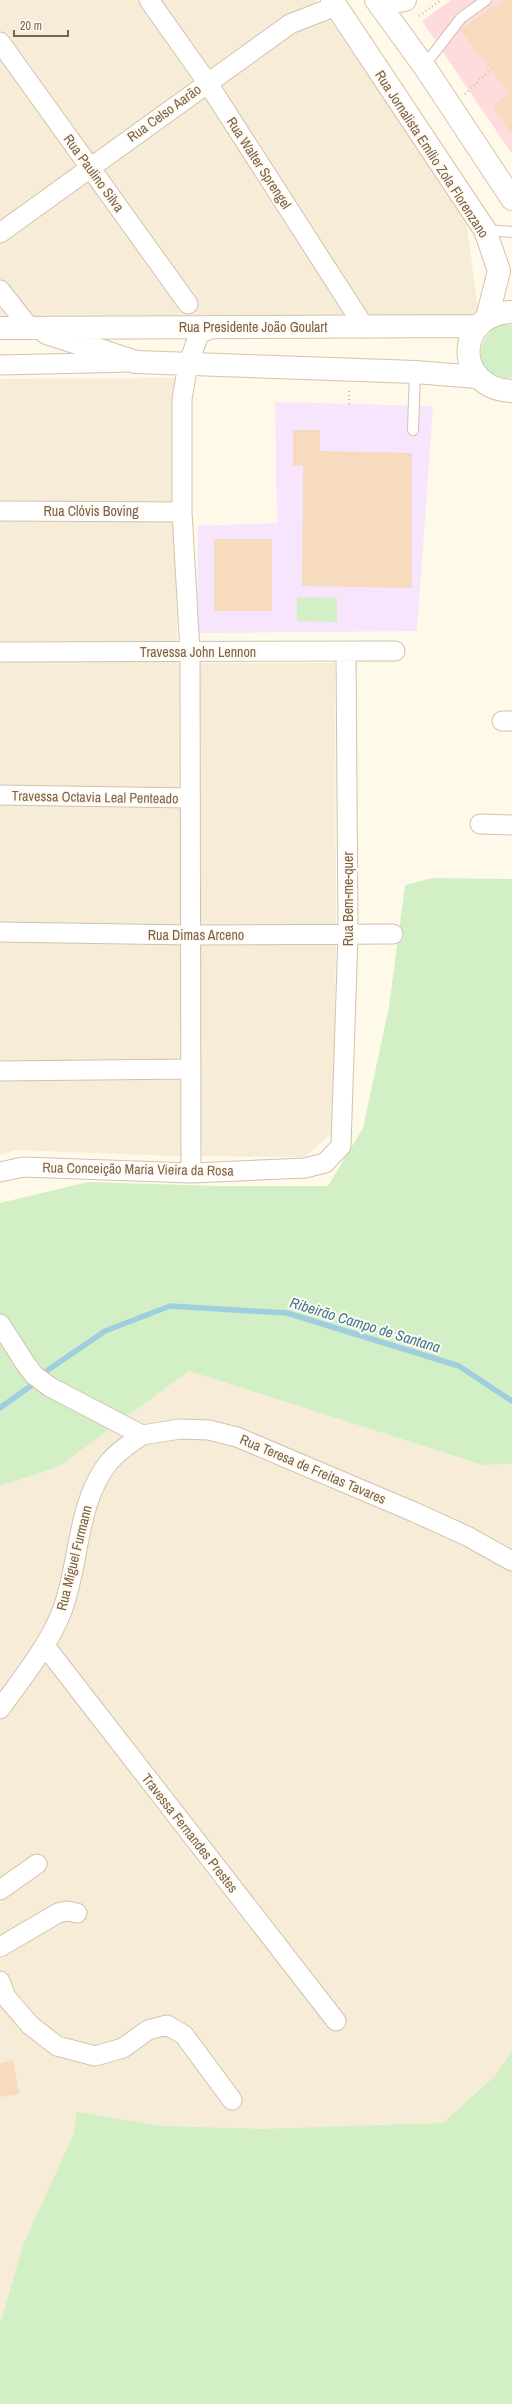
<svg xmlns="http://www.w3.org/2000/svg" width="512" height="2404" font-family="'Archivo Narrow',sans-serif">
  <rect width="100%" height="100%" fill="#fff9e9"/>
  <path fill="#f7ecd7" d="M0,0H316L466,218L479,318L0,322Z
    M176,378L177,663H335L336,948L333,1132L305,1157L173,1156L15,1150L0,1155V379Z
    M189,1371L483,1465L512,1464V2404H0V1486L58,1467Z"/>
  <path fill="#f6e5fc" d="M275,402L433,406L417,631L197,633L198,526L277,523Z"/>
  <path fill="#fedbdc" d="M451,0H512V154L422,21Z"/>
  <path fill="#d2efc5" d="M500,325H512V378C478,383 469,340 500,325Z
    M297,597L337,598V622L297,621Z
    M432,878L512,879V1464L483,1465L189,1371L58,1467L0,1486V1203L88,1182L218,1186H328L363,1128L389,1007L405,885Z
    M512,2052V2404H0V2324L24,2243L74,2133L77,2112L162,2126L261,2129L443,2123L495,2076Z"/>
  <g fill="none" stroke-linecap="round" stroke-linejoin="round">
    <path stroke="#9fcedf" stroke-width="5.5" d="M48,1370L105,1331L170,1306L287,1313L459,1366L512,1401
      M0,1408L32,1385"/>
  </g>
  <path fill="#f7dbbe" d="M504,0H512V135L492,106L509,94L460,30Z
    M293,430H320V451L412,453V588L302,586L303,466H293Z
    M214,539H272V611H214Z
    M13,2060L19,2094L0,2097V2063Z"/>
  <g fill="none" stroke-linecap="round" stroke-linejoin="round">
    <defs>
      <path id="lane" d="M424,66L461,18L486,0
        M485,230L512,232
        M413,430L415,372"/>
      <path id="street" d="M149,0L207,82L365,328
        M0,42L188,304
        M0,233L290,24L336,6
        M0,290L29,327
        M0,365L131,362
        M0,511L182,512
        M0,652L395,651
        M502,721H512
        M0,795L190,798
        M480,824L512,825
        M0,932L191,935L393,934
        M0,1071L191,1069
        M0,1172L23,1167L191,1173L305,1168L325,1163L341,1146L348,935L346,652
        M191,1173L190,652L182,512V399L188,365L199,334L217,326
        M0,1324L25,1363L34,1375L50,1387L142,1435L180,1429L209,1430L237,1437L414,1512L467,1536L512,1561
        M45,1646L336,2021
        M0,1709C22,1678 48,1647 62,1611C80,1564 76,1503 109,1462C118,1451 131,1443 142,1435
        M0,1890L37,1864
        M0,1947L58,1913L67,1911L77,1913
        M0,1981L6,1997L30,2025L57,2046L95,2056L123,2048L148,2030L167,2025L184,2035L232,2100"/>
      <path id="secondary" d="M332,0L485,230L499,271L487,318
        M376,0L424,66L512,199
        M379,4L405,0
        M512,312C454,314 454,389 512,391
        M0,328L477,326
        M47,333L136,362L415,372L477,377"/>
    </defs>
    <use href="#lane" stroke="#d3c2ad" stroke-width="12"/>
    <use href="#street" stroke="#d3c2ad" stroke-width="21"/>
    <use href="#secondary" stroke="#d7c3aa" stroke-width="24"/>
    <path stroke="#ddbea0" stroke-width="2.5" stroke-dasharray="1 3" stroke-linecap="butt" d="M419,16L441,0
      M465,94L491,69
      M349,404V389"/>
    <use href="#lane" stroke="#fff" stroke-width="10"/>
    <use href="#street" stroke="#fff" stroke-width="19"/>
    <use href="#secondary" stroke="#fff" stroke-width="22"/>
  </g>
  <g text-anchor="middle" stroke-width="4" stroke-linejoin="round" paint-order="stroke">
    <g font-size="14" fill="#7d6149" stroke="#fffbf2">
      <text transform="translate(164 113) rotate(-36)" y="5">Rua Celso Aarão</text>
      <text transform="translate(432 154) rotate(57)" y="5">Rua Jornalista Emílio Zola Florenzano</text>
      <text transform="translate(259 163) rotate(57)" y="5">Rua Walter Sprengel</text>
      <text transform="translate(94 173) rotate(54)" y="5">Rua Paulino Silva</text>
      <text x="253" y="332">Rua Presidente João Goulart</text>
      <text x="91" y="516">Rua Clóvis Boving</text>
      <text x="198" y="657">Travessa John Lennon</text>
      <text transform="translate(95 797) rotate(1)" y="5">Travessa Octavia Leal Penteado</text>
      <text transform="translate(348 899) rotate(-90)" y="5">Rua Bem-me-quer</text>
      <text x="196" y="940">Rua Dimas Arceno</text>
      <text transform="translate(138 1169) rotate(1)" y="5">Rua Conceição Maria Vieira da Rosa</text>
      <text transform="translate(313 1469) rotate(23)" y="5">Rua Teresa de Freitas Tavares</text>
      <text transform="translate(74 1558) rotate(-76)" y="5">Rua Miguel Furmann</text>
      <text transform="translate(190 1833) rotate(52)" y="5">Travessa Fernandes Prestes</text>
    </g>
    <g font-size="15" font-style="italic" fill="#3f7c93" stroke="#fffbf2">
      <text transform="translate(365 1325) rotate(17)" y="5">Ribeirão Campo de Santana</text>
    </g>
  </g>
  <path d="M14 30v6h54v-6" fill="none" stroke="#7d6149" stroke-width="2"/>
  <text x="20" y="30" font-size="12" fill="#7d6149" stroke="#fffbf2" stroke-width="3" paint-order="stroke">20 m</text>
</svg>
